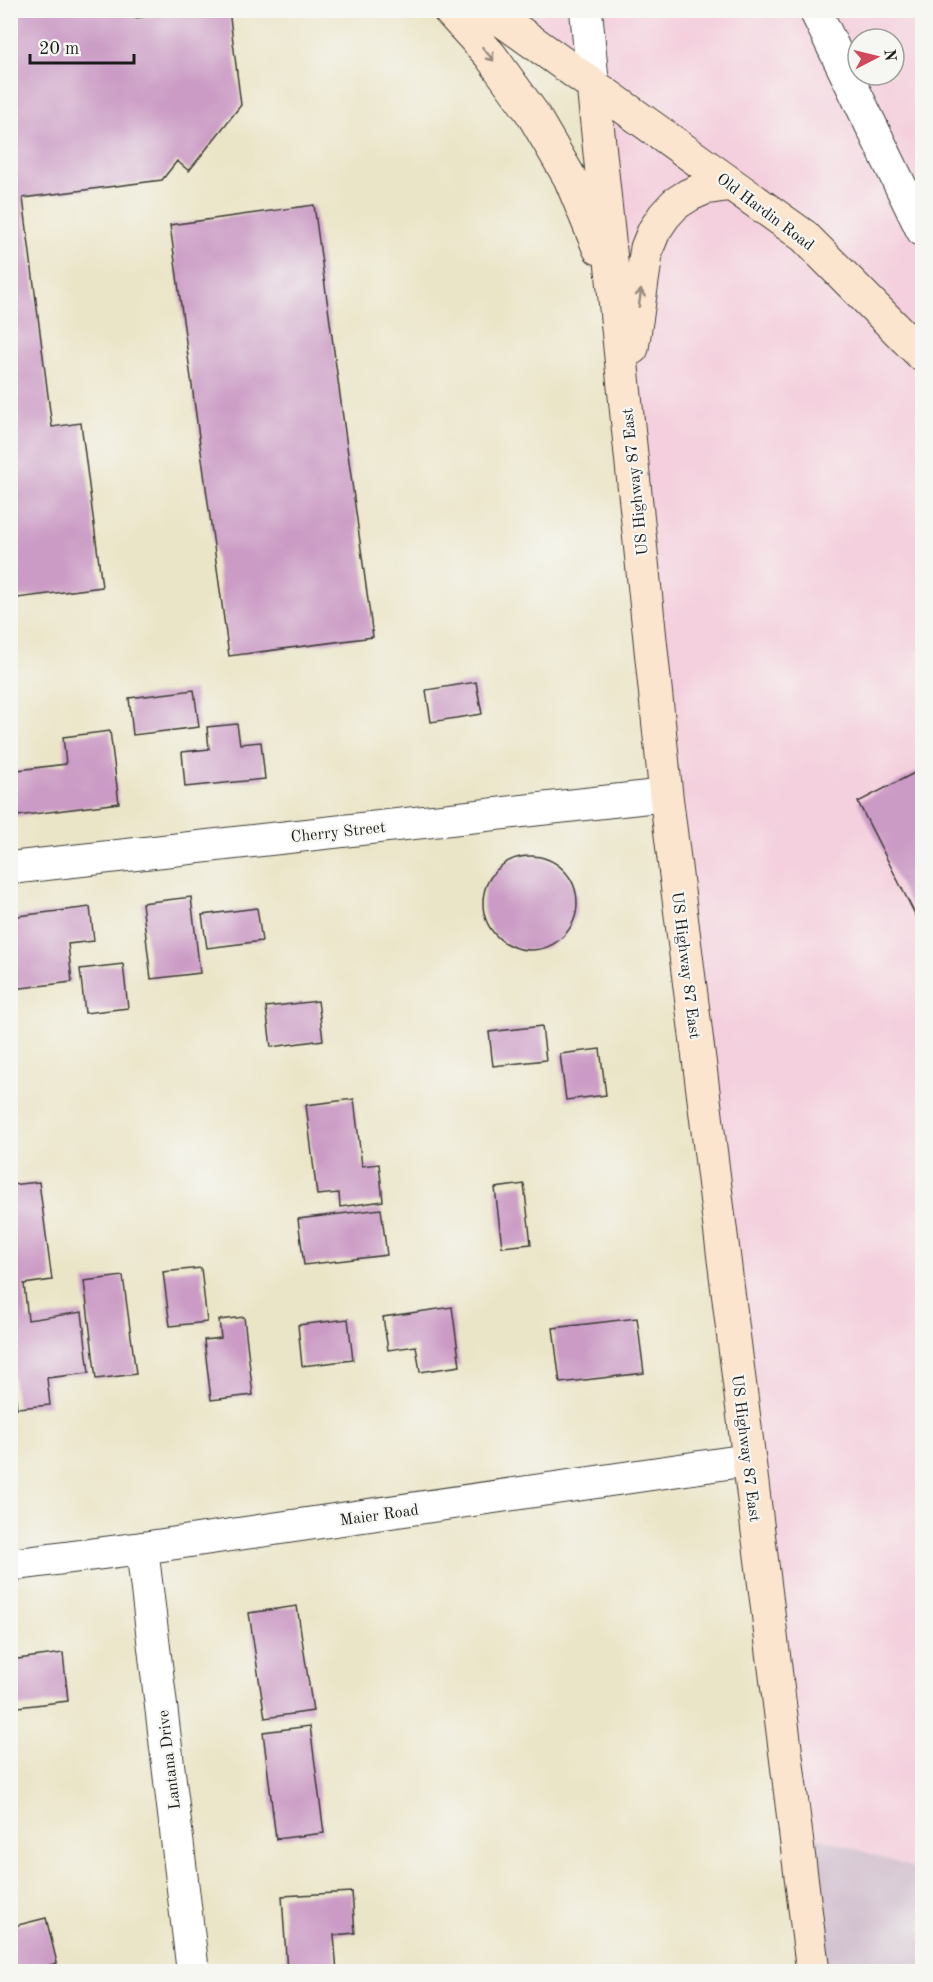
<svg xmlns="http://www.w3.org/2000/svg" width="933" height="1982" font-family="'Old Standard TT',serif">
  <rect width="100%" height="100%" fill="#f6f6f2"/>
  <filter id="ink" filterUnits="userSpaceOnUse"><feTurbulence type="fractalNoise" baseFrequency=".0167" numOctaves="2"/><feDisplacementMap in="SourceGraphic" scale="12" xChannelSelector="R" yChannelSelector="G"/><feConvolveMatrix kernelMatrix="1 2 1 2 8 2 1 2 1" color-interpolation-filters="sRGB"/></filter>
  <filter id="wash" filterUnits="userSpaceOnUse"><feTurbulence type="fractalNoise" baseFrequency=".008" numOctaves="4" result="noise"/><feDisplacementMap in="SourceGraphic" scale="24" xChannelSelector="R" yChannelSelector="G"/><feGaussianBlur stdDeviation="1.35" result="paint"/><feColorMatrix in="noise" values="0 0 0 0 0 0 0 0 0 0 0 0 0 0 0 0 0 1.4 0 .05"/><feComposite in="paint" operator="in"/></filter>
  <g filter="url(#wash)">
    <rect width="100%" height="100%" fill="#ebe5c8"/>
    <path fill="#f4cfdd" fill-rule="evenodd" d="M488,11H922V1871L795,1829L593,85ZM858,39H894V75H858Z"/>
    <path fill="#d0bdcd" d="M795,1829L922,1871V1971H813Z"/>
    <g id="blocks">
      <path fill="#cb9bc5" d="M10,10H134L135,18L195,10H229L241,105L189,171L177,161L162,180L23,198L52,427L81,423L102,587L10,599Z
        M314,205L373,637L229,656L170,225Z
        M476,682L482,714L431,722L426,690Z
        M194,690L199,727L133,735L129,698Z
        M237,724L240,744L261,742L265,779L185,787L182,752L209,749L207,727Z
        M110,731L119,803L10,817V771L66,764L63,737Z
        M922,769V928L858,802Z
        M483 903a47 47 0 1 1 94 0a47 47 0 1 1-94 0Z
        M191,897L200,973L151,979L142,903Z
        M90,907L94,941L68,944L72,982L13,989L10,968V917Z
        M257,908L262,941L207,948L202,915Z
        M123,964L128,1008L85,1013L80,969Z
        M318,1001L323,1040L271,1047L266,1007Z
        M542,1026L546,1060L493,1066L489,1032Z
        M600,1049L606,1095L566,1100L560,1054Z
        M354,1099L362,1166L379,1164L383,1201L340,1207L339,1193L317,1195L306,1105Z
        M39,1182L52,1280L24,1284L28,1320L82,1312L89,1373L47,1378L50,1405L17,1408L10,1353V1185Z
        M524,1184L531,1244L502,1247L495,1188Z
        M381,1209L387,1255L304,1265L298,1219Z
        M201,1268L207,1322L170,1326L163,1272Z
        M123,1276L136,1374L96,1379L84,1281Z
        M452,1307L460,1366L420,1372L416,1346L388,1350L383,1317Z
        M244,1317L253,1395L211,1400L204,1340L221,1338L219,1320Z
        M637,1318L644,1373L560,1383L553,1328Z
        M348,1319L353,1360L302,1366L298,1325Z
        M297,1606L313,1711L265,1718L249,1613Z
        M63,1653L68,1701L10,1708V1660Z
        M310,1726L324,1833L276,1839L263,1732Z
        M352,1892L355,1933L334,1935L337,1972H287L282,1896Z
        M46,1918L57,1963L26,1972H10V1927Z"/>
    </g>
  </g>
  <g filter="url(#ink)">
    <use href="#blocks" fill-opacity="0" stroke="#3b3a36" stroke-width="1.5"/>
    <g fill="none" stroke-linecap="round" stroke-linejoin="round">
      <defs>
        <path id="street" d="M586,10L593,85
          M815,10L922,230
          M10,868L666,795
          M142,1548L193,1972
          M10,1565L142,1548L748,1460"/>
        <path id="secondary" d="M449,10L490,55L532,113L570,178L599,248
          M488,10L804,236L922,355
          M593,85L666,795L813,1972
          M632,348L647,248L654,231L664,216L675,204L689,195L705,188L731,184"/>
      </defs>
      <use href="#street" stroke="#3b3a36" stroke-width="34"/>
      <use href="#secondary" stroke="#3b3a36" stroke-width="35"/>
      <use href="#street" stroke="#fff" stroke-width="32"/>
      <use href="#secondary" stroke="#fbe5cf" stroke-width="33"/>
    </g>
    <defs><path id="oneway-shaft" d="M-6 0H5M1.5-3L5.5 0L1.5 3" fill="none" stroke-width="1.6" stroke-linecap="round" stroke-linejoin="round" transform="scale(1.5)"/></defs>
    <g stroke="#978b7e">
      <use href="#oneway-shaft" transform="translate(488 54) rotate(51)"/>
      <use href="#oneway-shaft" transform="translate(640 298) rotate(-82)"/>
    </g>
  </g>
  <g text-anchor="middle" stroke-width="4.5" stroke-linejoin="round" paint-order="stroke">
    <g font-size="16" fill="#1c1c1c" stroke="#f6f6f2">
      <text transform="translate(766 211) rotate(37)" y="6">Old Hardin Road</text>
      <text transform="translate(634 482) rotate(-96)" y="6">US Highway 87 East</text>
      <text transform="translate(338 831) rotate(-6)" y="6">Cherry Street</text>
      <text transform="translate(687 965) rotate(83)" y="6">US Highway 87 East</text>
      <text transform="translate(747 1448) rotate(83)" y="6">US Highway 87 East</text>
      <text transform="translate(379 1514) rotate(-8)" y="6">Maier Road</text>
      <text transform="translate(168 1760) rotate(-97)" y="6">Lantana Drive</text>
    </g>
  </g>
  <rect width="933" height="1982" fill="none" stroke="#f6f6f2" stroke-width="36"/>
  <g transform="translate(876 57) rotate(83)"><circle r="28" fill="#f6f6f2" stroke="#9f9f9c" stroke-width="1.5"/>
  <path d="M0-4.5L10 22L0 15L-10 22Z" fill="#d1495b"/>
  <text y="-9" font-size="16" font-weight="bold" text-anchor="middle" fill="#1c1c1c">N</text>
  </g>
  <path d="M30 54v9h104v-9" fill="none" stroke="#1c1c1c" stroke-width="3"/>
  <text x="39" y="54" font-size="18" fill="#1c1c1c" stroke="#f6f6f2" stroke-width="4.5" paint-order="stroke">20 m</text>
</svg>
